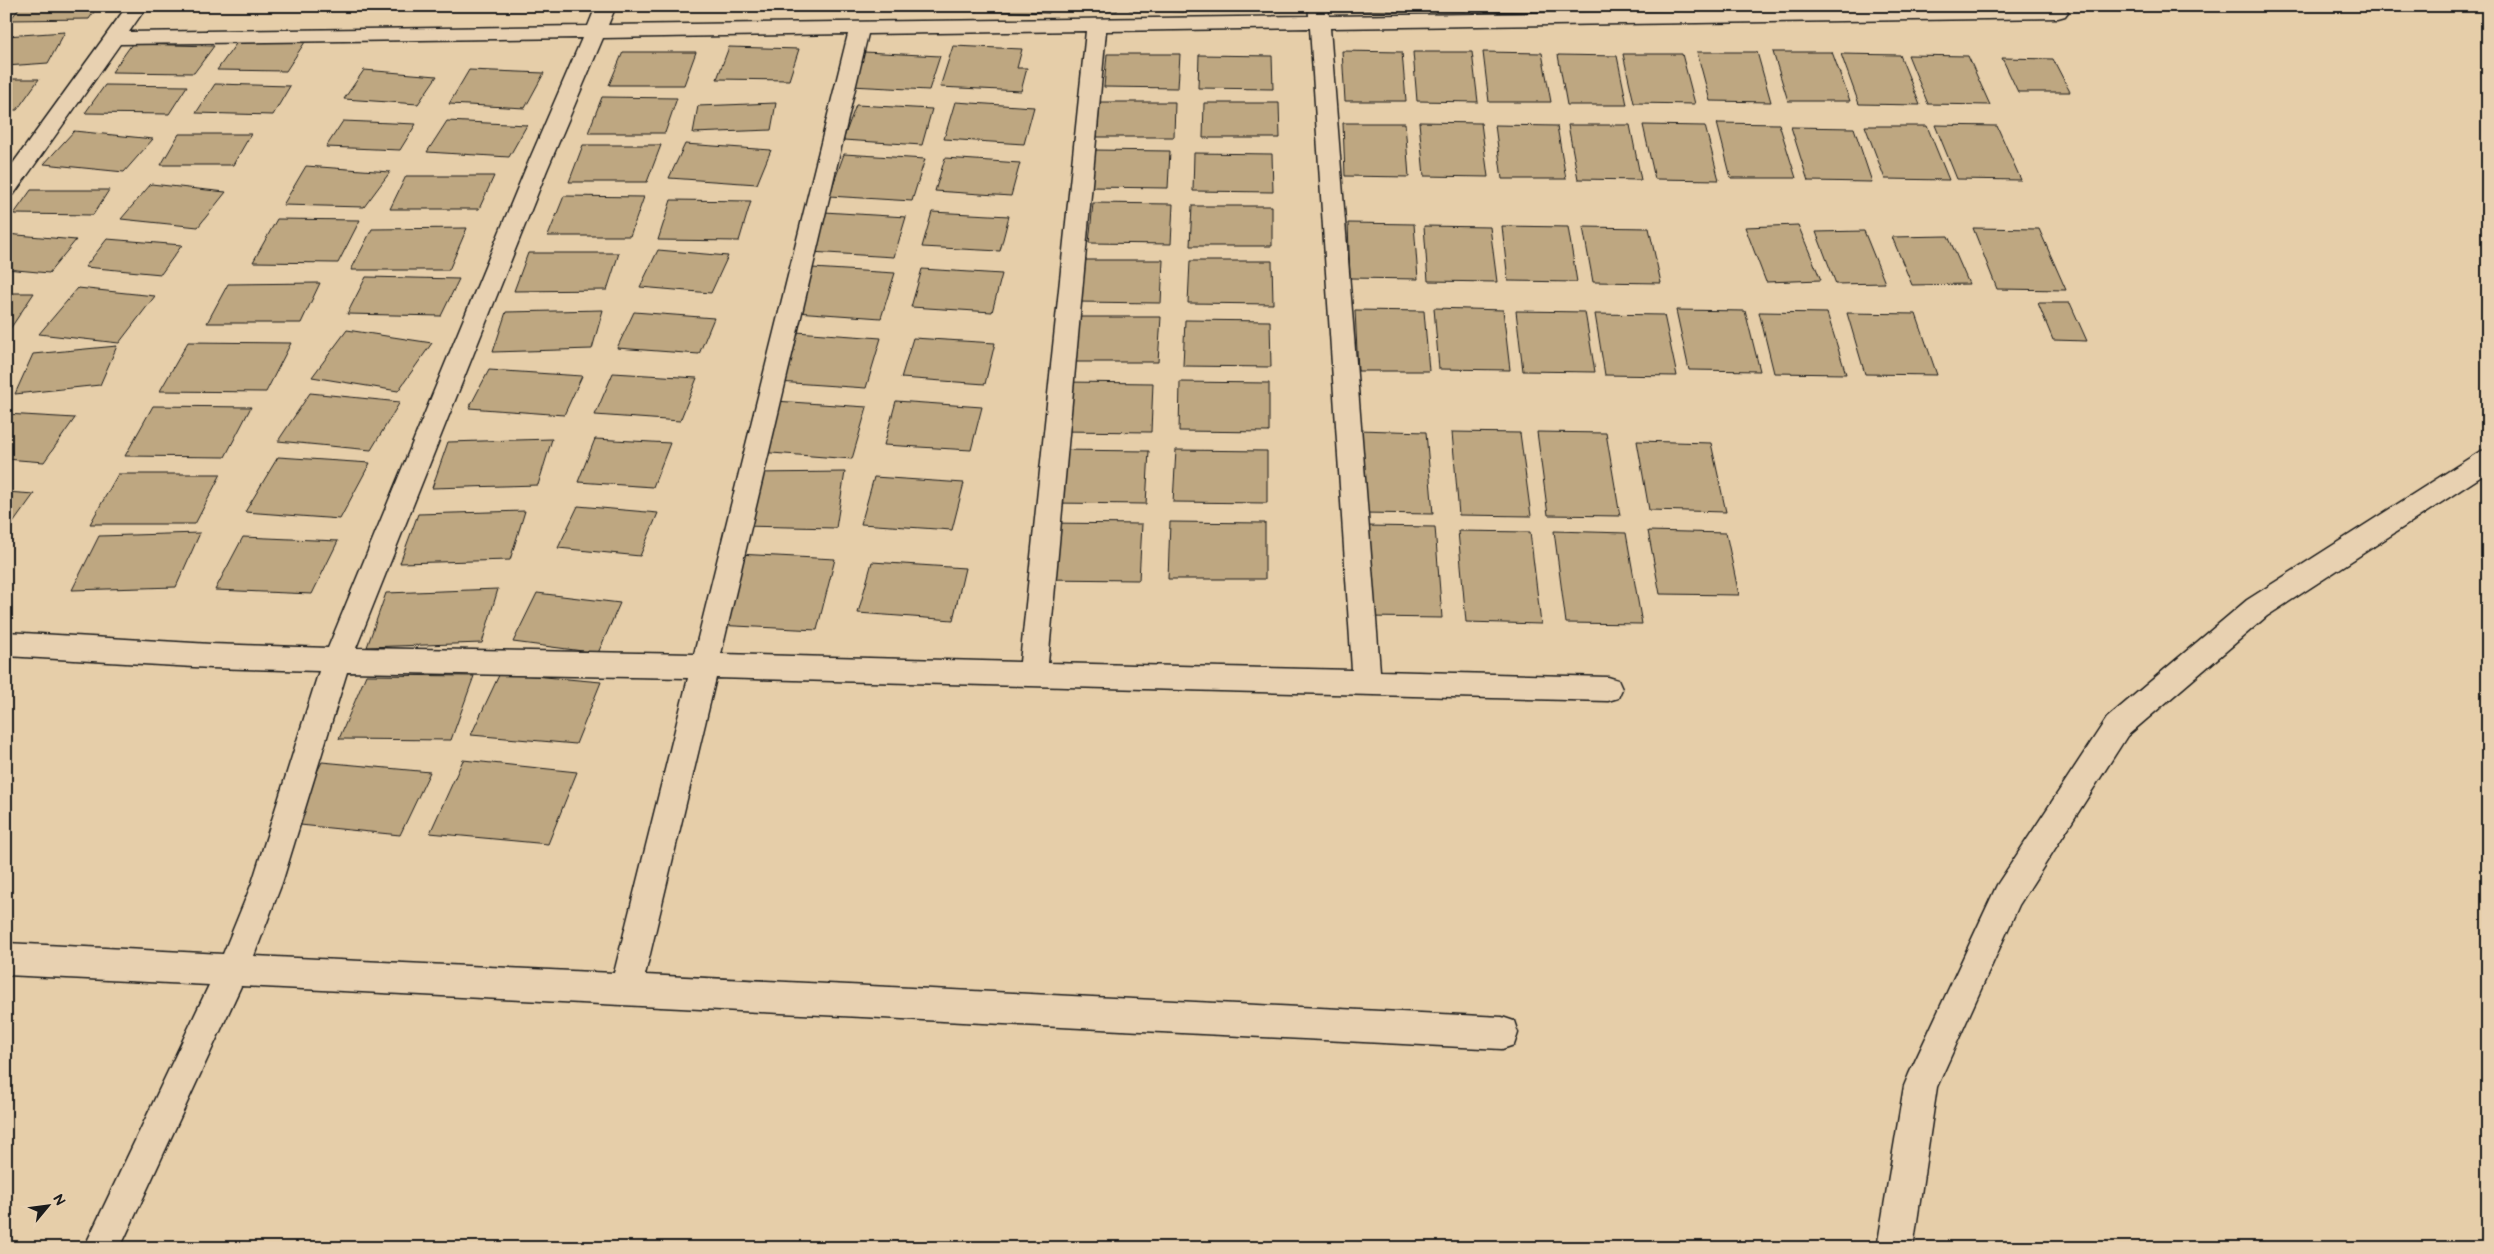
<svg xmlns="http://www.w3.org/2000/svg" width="2494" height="1254" font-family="'Balsamiq Sans',sans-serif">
  <rect width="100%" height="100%" fill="#e6cea9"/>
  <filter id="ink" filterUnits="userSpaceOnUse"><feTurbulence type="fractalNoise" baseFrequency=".02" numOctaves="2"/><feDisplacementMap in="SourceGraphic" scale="10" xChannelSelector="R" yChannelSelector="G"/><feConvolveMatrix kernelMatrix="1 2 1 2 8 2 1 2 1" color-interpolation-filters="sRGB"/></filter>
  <g filter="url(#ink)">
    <path fill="#bea781" stroke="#1c1c1c" d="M21,6H98L89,19L10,20Z
      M852,6H907L906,9Z
      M922,6H978L977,11L921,9Z
      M995,6H1050L1049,13L994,11Z
      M1062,6H1118L1117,11L1061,9Z
      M1129,6H1185L1184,12L1129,10Z
      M1202,6H1258V10L1202,8Z
      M1340,6H1397V11L1340,10Z
      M1408,6H1464L1465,11L1408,10Z
      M1474,6H1531L1532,12L1475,11Z
      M1546,6H1594L1595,15L1547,14Z
      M1629,6H1676L1679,15H1631Z
      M1699,6H1746L1749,15H1701Z
      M1762,6H1821L1823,13L1763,12Z
      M1846,6H1891V8H1847Z
      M1908,6H1971L1972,9L1911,12Z
      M65,32L48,63L6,66V36Z
      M238,41L305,42L286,71L217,70Z
      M132,44L214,46L194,73L112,72Z
      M953,46L1022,49L1017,68H1027L1021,91L940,87Z
      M729,47L799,49L789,80L717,79Z
      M1342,51L1402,52L1406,101H1345Z
      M623,52H696L684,85H609Z
      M864,52L940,56L929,90L851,86Z
      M1413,52H1472L1478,102L1417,101Z
      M1483,52L1542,53L1551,102H1489Z
      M1697,52H1757L1771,102L1710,101Z
      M1773,52H1832L1850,101H1788Z
      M1107,54H1180L1178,88L1104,87Z
      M1623,54H1682L1695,104L1634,103Z
      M1841,54L1900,55L1920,105L1859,104Z
      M1199,55L1272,56L1273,89L1198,88Z
      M1558,55L1617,56L1627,105H1567Z
      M1908,55L1968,56L1990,105L1928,104Z
      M2002,58L2053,59L2070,92H2018Z
      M364,70L437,76L418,104L344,99Z
      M469,70L544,73L525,108L449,104Z
      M6,79H39L17,110H6Z
      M215,84L290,86L273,115L196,113Z
      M105,85L187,86L169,114L85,113Z
      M602,97L677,98L665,133H588Z
      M955,102L1034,107L1024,144L944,139Z
      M1100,102H1175L1174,137H1097Z
      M776,103L771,130L693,133L698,106Z
      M1204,103H1279L1280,138H1203Z
      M856,105L932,109L922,145L843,140Z
      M343,121L416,124L400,150L326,147Z
      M447,121L527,125L509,157L427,152Z
      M1419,122L1481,123L1488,177L1424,176Z
      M1343,123H1405L1409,177L1345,176Z
      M1717,123L1779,124L1796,178H1731Z
      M1495,125L1557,126L1566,179H1502Z
      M1568,125H1630L1641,180L1578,179Z
      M1643,125L1705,126L1719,180L1655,179Z
      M1935,125L1997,126L2021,180L1957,179Z
      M1865,126H1927L1949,180L1885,179Z
      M1791,127L1854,128L1872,182L1808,181Z
      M74,131L153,139L124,172L44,164Z
      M179,134H251L233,165H161Z
      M685,144L771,150L757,184L669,178Z
      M583,145H661L647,182H569Z
      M1093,150L1170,151L1168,188L1089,187Z
      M1194,153L1272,154L1273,192L1193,191Z
      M844,154L925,159L912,201L829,196Z
      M945,158L1020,163L1011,196L935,191Z
      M306,166L390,172L364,207L283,205Z
      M406,176H494L479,209H390Z
      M151,184L226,192L198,227L121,219Z
      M31,190H109L93,215L14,214Z
      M564,196L644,197L630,236H548Z
      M671,200L751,201L739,241L658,240Z
      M1093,203L1173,204L1171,244L1089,243Z
      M1192,206H1272V246H1190Z
      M824,212L906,217L894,257L810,252Z
      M932,212L1009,216L1000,251L922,247Z
      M277,219L360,220L338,263L253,262Z
      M1348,223L1414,224L1418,279L1350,278Z
      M1798,225L1821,280L1766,282L1745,227Z
      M1424,226L1490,227L1497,282L1428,281Z
      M1502,226L1568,227L1577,282L1508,281Z
      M1583,227L1649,228L1661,283L1593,282Z
      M467,228L449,270H351L372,229Z
      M1973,228L2039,229L2066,290L1997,289Z
      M1864,231L1885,283L1836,284L1816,232Z
      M6,234L76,240L49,273L6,269Z
      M1948,236L1969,284L1912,285L1892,237Z
      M107,239L182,245L161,274L85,267Z
      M658,250L728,256L711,293L640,287Z
      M528,253H619L607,290L514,291Z
      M1081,260H1163L1161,303L1076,302Z
      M1190,261H1272L1273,304L1188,303Z
      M812,268L895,273L881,318L796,312Z
      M922,269L1002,274L992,312L911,307Z
      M366,277L459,279L441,316L347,314Z
      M320,283L301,323H207L228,284Z
      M78,288L155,296L119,343L39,334Z
      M6,293H34L10,329H6Z
      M2038,303H2070L2087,341L2053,340Z
      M1434,308L1503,310L1510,370L1439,369Z
      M603,310L592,349L493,352L506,312Z
      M1355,310L1424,311L1429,371H1358Z
      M1676,310L1745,311L1760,371L1689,370Z
      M1516,311L1585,312L1595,372L1523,371Z
      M634,312L714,318L699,354L617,348Z
      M1759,312L1827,313L1846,374L1774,373Z
      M1847,313L1916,314L1937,375L1865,374Z
      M1595,314L1664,315L1677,376L1605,375Z
      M1075,317H1161L1158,362H1071Z
      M1185,320L1270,321L1271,367L1183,366Z
      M347,330L432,343L398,391L312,377Z
      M796,332L881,338L866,388L778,382Z
      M913,338L995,343L985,384L901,378Z
      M188,342L291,343L266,392L160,391Z
      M117,346L100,385L15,394L33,354Z
      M489,370L582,376L564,415L469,408Z
      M613,373L697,378L680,421L595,415Z
      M1065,382L1153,383L1151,432L1060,431Z
      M1180,382L1269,383V432L1179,431Z
      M310,393L400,402L371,450L278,441Z
      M775,401L867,407L852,459L758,452Z
      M896,401L982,407L971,450L884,445Z
      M153,406L251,407L225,457L125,456Z
      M6,414L75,418L44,462L6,459Z
      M1358,430L1426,432L1433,514L1362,513Z
      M1452,432L1520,433L1531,516L1459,515Z
      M1537,432L1606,433L1620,516L1548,515Z
      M552,439L538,485L432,488L448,442Z
      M595,439L670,443L653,487L578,482Z
      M1637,441L1711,443L1726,512L1649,510Z
      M1058,450L1149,451L1146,504L1052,503Z
      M1176,450L1267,451V503L1173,502Z
      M278,457L370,463L340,519L245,512Z
      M845,472L836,528L741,526L754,473Z
      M118,474H221L195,524H90Z
      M874,477L964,483L952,530L861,524Z
      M6,492L34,494L6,533Z
      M578,506L658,513L640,556L558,548Z
      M525,511L510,560L400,563L418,514Z
      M1170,522L1265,523V579H1168Z
      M1047,523L1142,524L1139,580L1041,579Z
      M1364,526L1435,527L1442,618L1368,617Z
      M1458,531L1530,532L1541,624L1466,622Z
      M1554,531L1626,533L1642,624L1566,623Z
      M1648,531L1726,533L1739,595L1660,594Z
      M200,533L176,587L72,590L99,536Z
      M243,537L338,541L312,594L215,590Z
      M737,554L835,559L817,630L715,625Z
      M872,562L965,568L953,620L858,613Z
      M498,589L482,643L367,647L386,593Z
      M537,593L620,603L598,653L513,642Z
      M500,673L601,682L576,744L471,735Z
      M366,675L474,676L451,740L339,739Z
      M463,760L577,772L548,844L430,833Z
      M322,762L430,772L400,835L290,824Z"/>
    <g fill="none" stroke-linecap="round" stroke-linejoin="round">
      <defs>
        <path id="street" d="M127,6H147L129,32L588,26L596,6H616L608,25L1309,16L1308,6H1328L1329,16L2042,6L2065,8L2068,12L2065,16L2058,18L1330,28L1380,671L1608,677L1618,680L1622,689L1618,698L1608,701L716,678L645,975L1502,1017L1514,1021L1518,1033L1514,1045L1502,1049L241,986L120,1248H84L209,985L6,975V943L223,954L252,883L319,671L211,668L6,656V632L211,644L328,648L525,170L582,38L120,44L14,194L6,196V173ZM1310,28L1352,670L1048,663L1106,31ZM1086,31L1020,662L721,654L868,34ZM848,34L694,654L356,648L547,170L603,38ZM347,672L688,678L614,973L254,956L282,883Z"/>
        <path id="secondary" d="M2488,449V472L2267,616L2127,736L2019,905L1937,1087L1913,1248H1877L1904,1086L1909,1074L1997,885L2107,718L2247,600L2479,452Z"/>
      </defs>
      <use href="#street" stroke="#1c1c1c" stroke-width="3"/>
      <use href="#secondary" stroke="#1c1c1c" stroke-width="3"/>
      <use href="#street" fill="#e8d1b1" fill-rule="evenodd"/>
      <use href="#secondary" fill="#e8d1b1" fill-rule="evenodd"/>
    </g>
  </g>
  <rect width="2494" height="1254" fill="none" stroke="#e8d1b1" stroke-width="25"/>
  <rect x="12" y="12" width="2469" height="1229" fill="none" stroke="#1c1c1c" stroke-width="2" filter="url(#ink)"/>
  <g transform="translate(48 1206) rotate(61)" stroke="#e8d1b1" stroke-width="4" paint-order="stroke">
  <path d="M0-4L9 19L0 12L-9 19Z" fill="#1c1c1c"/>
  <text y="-8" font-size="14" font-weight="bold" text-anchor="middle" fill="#1c1c1c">N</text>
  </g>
</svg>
